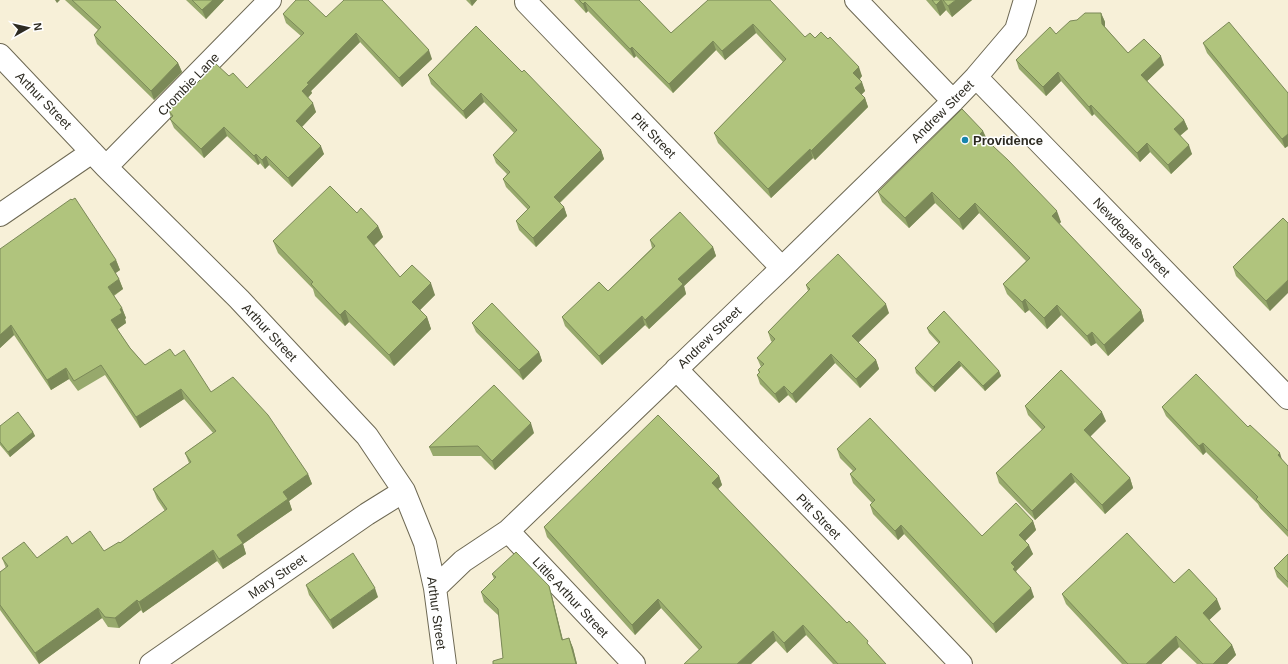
<svg xmlns="http://www.w3.org/2000/svg" width="1288" height="664" font-family="Arial,sans-serif">
  <rect width="100%" height="100%" fill="#f7f0d8"/>
  <g fill="none" stroke-linecap="round" stroke-linejoin="round">
    <defs>
      <path id="minor" d="M856,0L953,101
        M526,2L782,268
        M0,55L106,167L239,299L367,436L404,491L425,543L435,588L445,664
        M976,77L1288,398
        M106,167L270,0
        M0,215L92,152
        M676,369L838,535L961,664
        M508,531L634,664
        M435,588L463,561L508,531L782,268L953,101L976,77L1016,30L1025,0
        M151,664L367,514L404,491"/>
    </defs>
    <use href="#minor" stroke="#6d6853" stroke-width="24"/>
    <use href="#minor" stroke="#fff" stroke-width="22"/>
  </g>
  <path fill="#97a96c" d="M65,0H115L178,63L182,72L154,100L97,44L94,35L98,30Z
    M186,0H224L206,19Z
    M466,0H477L472,6Z
    M574,0H639L671,33L708,0L805,37L815,38L862,76L860,79L865,91L861,95L865,98L868,107L815,160L813,158L771,198L718,143L714,133L783,62L756,33L725,60L716,50L673,93L636,56L634,58L588,11L586,13Z
    M926,0H972L952,17L946,10L940,16Z
    M1101,13L1105,22V27L1128,53L1164,65L1147,81L1184,120L1188,129L1180,136L1192,154L1171,174L1150,152L1140,162L1094,114L1092,116L1061,81L1046,96L1019,69L1016,60L1077,20Z
    M283,14L326,17L432,59L402,87L360,42L311,91L312,93L308,98L316,112L302,127L324,154L292,187L269,165L265,169L260,163L258,165L227,136L204,158L174,128L170,119L171,118L169,111V109L197,83L229,76L247,88L301,36L286,23Z
    M476,26L601,150L604,159L560,203L564,207L567,216L536,247L519,230L516,221L528,210L506,187L503,179L507,174L496,163L493,155L514,133L484,102L466,119L431,84L428,75Z
    M1203,43L1288,93V146L1285,148L1207,53Z
    M983,131L987,139L1061,222L1059,224L1141,310L1144,321L1108,356L1096,343L1091,346L1061,315L1047,329L1029,310L1025,313L1007,294L1003,284L1026,261L979,213L963,230L935,203L909,228L882,202L878,192Z
    M357,213L378,226L383,237L374,246L400,277L435,295L420,310L427,317L431,329L394,366L349,322L345,326L315,296L313,289L278,253L273,241Z
    M1283,218L1270,311L1236,276L1233,267Z
    M650,240L713,247L716,256L684,286L686,294L649,329L645,325L602,365L565,326L562,317L608,291L652,248Z
    M0,249L116,260L120,270L115,273L119,279L123,289L114,296L122,308L126,318L125,319L126,323L117,329L130,348L145,365L175,356L211,392L308,474L312,484L289,501L292,510L243,544L246,554L223,569L217,561L143,613L141,610L119,628L108,627L102,618L39,664L0,610V572L6,568L2,558H37L72,544L104,551L120,543L165,511L157,499L153,489L189,463L185,453L213,433L184,399L140,428L105,375L78,391L69,379L51,390L14,335L0,348Z
    M806,285L889,313L858,342L876,360L879,369L860,388L835,363L796,403L788,395L779,403L760,384L757,375L759,373L758,370L761,367L757,358L772,342L771,341L768,332L808,291Z
    M472,323L539,352L542,361L523,380L476,332Z
    M927,328L999,371L1001,376L985,391L961,366L935,392L916,373L915,368L939,344L929,333Z
    M1025,406L1106,421L1090,436L1130,478L1133,488L1105,514L1075,482L1035,520L999,483L996,473L1042,430L1028,415Z
    M1162,407L1248,427L1288,466V538V537L1260,508L1258,504L1206,452L1203,455L1166,416Z
    M0,426L33,432L35,436L10,457L0,445Z
    M534,433L495,470L481,456H433L429,447Z
    M837,449L982,536L1033,521L1036,530L1025,541L1033,554L1016,571L1017,574L1034,597L996,633L904,534L898,540L873,514L870,505L872,503L853,483L850,474L853,471L840,458Z
    M719,476L722,485L718,489L870,647L886,664H833L806,635L787,653L776,641L699,650L661,608L635,635L547,537L544,527Z
    M1288,554V588L1277,577L1274,568Z
    M492,574L549,586L552,596L563,640L569,638L573,648L577,664H493L503,658L499,616L484,602L481,592L494,579Z
    M1174,583L1221,609L1209,620L1232,645L1236,655L1227,664H1197L1179,647L1161,664H1122L1066,604L1062,594Z
    M306,585L378,597L333,629L309,595Z"/>
  <path fill="#7b8958" d="M55,0H60L57,3Z
    M213,0H224L206,19L202,10Z
    M470,0H477L472,6Z
    M941,0H942L946,10L940,16L936,5Z
    M956,0H972L952,17L948,6Z
    M585,2L588,11L586,13L583,4Z
    M1101,13L1105,22V33L1102,24Z
    M753,24L756,33L725,60L722,51Z
    M356,33L360,42L311,91L312,93L305,100L302,91L307,83Z
    M713,41L716,50L673,93L669,84Z
    M632,47L636,56L634,58L630,49Z
    M429,50L432,59L402,87L399,78Z
    M1161,56L1164,65L1144,84L1141,75Z
    M178,63L182,72L154,100L151,91Z
    M859,67L862,76L857,82L853,73Z
    M1058,72L1061,81L1046,96L1043,87Z
    M862,82L865,91L858,98L855,88Z
    M481,93L484,102L466,119L463,111Z
    M865,98L868,107L815,160L811,151Z
    M313,103L316,112L299,130L296,121Z
    M1091,105L1094,114L1092,116L1089,107Z
    M1184,120L1188,129L1177,138L1174,129Z
    M224,127L227,136L204,158L201,149Z
    M983,131L987,141L980,134Z
    M1288,134V146L1285,148L1282,139Z
    M1147,143L1150,152L1140,162L1137,153Z
    M1189,145L1192,154L1171,174L1168,165Z
    M321,146L324,154L292,187L288,178Z
    M810,149L813,158L771,198L768,189Z
    M601,150L604,159L557,205L554,197Z
    M256,154L260,163L258,165L254,156Z
    M266,156L269,165L265,169L262,160Z
    M932,192L935,203L909,228L905,218Z
    M975,203L979,213L963,230L959,219Z
    M564,207L567,216L536,247L533,238Z
    M1057,211L1061,222L1056,227L1052,216Z
    M378,226L383,237L371,248L367,237Z
    M713,247L716,256L684,286L686,294L649,329L645,320L678,279Z
    M116,260L120,270L113,275L110,264Z
    M119,279L123,289L111,297L108,287Z
    M1288,280V293L1270,311L1266,301Z
    M431,283L435,295L416,314L412,302Z
    M1025,299L1029,310L1025,313L1022,302Z
    M886,304L889,313L856,345L852,336Z
    M1057,305L1061,315L1047,329L1044,318Z
    M122,308L126,318L125,319L126,323L115,331L111,320Z
    M345,310L349,322L345,326L340,315Z
    M1141,310L1144,321L1108,356L1104,345Z
    M642,316L645,325L602,365L599,356Z
    M427,317L431,329L394,366L389,355Z
    M11,325L14,335L0,348V335Z
    M1092,332L1096,343L1091,346L1087,336Z
    M539,352L542,361L523,380L519,370Z
    M831,354L835,363L796,403L792,394Z
    M876,360L879,369L860,388L856,379Z
    M959,361L961,366L935,392L933,387Z
    M66,368L69,379L51,390L47,380Z
    M999,371L1001,376L985,391L983,386Z
    M784,386L788,395L779,403L775,394Z
    M181,389L184,399L140,428L136,417Z
    M1102,412L1106,421L1088,439L1084,430Z
    M531,423L534,433L495,470L492,461Z
    M33,432L35,436L10,457L8,452Z
    M1203,443L1206,452L1203,455L1199,446Z
    M1280,453L1283,463L1278,455Z
    M1071,473L1075,482L1035,520L1032,511Z
    M308,474L312,484L289,501L292,510L243,544L246,554L223,569L219,559L237,535L283,492Z
    M719,476L722,485L715,492L712,483Z
    M1130,478L1133,488L1105,514L1102,505Z
    M1033,521L1036,530L1022,544L1019,535Z
    M901,525L904,534L898,540L895,531Z
    M1029,545L1033,554L1016,571L1018,576L1017,578L1011,563Z
    M213,550L217,561L143,613L139,602Z
    M549,586L552,596L565,649L562,640Z
    M375,588L378,597L333,629L330,620Z
    M1031,588L1034,597L996,633L993,624Z
    M658,599L661,608L635,635L632,625Z
    M1217,599L1221,609L1206,623L1203,613Z
    M137,600L141,610L119,628L115,618Z
    M98,608L102,618L39,664L35,653Z
    M803,625L806,635L787,653L784,643Z
    M773,631L776,641L751,664H737Z
    M1176,636L1179,647L1161,664H1146Z
    M569,638L573,648L577,664H576Z
    M1232,645L1236,655L1227,664H1213Z"/>
  <path fill="#b0c47d" stroke="#7b8958" d="M72,0H115L178,63L151,91L94,35L101,27Z
    M192,0H213L202,10Z
    M296,0H308L326,17L344,0H382L429,50L399,78L356,33L307,83L309,84L302,91L313,103L296,121L321,146L288,178L266,156L262,160L256,154L254,156L224,127L201,149L170,119L173,116L169,111L170,110L169,109L196,81L197,83L216,64L229,76L233,73L247,88L304,33L283,14Z
    M579,0H639L671,33L708,0H770L805,37L810,33L815,38L821,32L828,39L830,37L859,67L853,73L862,82L855,88L865,98L811,151L810,149L768,189L714,133L786,59L753,24L722,51L713,41L669,84L632,47L630,49L585,2L583,4Z
    M932,0H941L936,5Z
    M943,0H956L948,6Z
    M1085,13H1101L1102,24L1128,53L1144,39L1161,56L1141,75L1184,120L1174,129L1189,145L1168,165L1147,143L1137,153L1091,105L1089,107L1058,72L1043,87L1016,60L1050,27L1056,34L1070,21L1077,20Z
    M1229,22L1288,93V134L1282,139L1203,43Z
    M476,26L522,72L524,70L601,150L554,197L564,207L533,238L516,221L530,207L503,179L510,172L493,155L517,130L481,93L463,111L428,75Z
    M962,109L983,131L980,134L1008,160L1057,211L1052,216L1141,310L1104,345L1092,332L1087,336L1057,305L1044,318L1025,299L1022,302L1003,284L1030,258L975,203L959,219L932,192L905,218L878,192Z
    M330,186L357,213L361,208L378,226L367,237L400,277L412,265L431,283L412,302L427,317L389,355L345,310L340,315L311,284L313,282L273,241Z
    M75,198L116,260L110,264L119,279L108,287L122,308L120,309L122,313L111,320L130,348L145,365L170,349L175,356L184,350L211,392L233,377L268,415L308,474L283,492L288,499L237,535L243,543L219,559L213,550L139,602L137,600L115,618L105,617L98,608L35,653L0,605V572L8,566L2,558L24,542L37,558L67,536L72,544L90,531L104,551L119,542L120,543L167,509L153,489L191,462L185,453L216,431L181,389L136,417L101,365L74,381L66,368L47,380L11,325L0,335V249L71,199L72,200Z
    M680,212L713,247L678,279L683,284L645,320L642,316L599,356L562,317L599,282L608,291L655,246L650,240Z
    M1283,218L1288,223V280L1266,301L1233,267Z
    M838,254L886,304L852,336L876,360L856,379L831,354L792,394L784,386L775,394L757,375L760,372L758,370L764,364L757,358L775,339L768,332L810,289L806,285Z
    M492,303L539,352L519,370L472,323Z
    M944,311L999,371L983,386L959,361L933,387L915,368L940,342L927,328Z
    M1061,370L1102,412L1084,430L1130,478L1102,505L1071,473L1032,511L996,473L1045,427L1025,406Z
    M1196,374L1248,427L1250,425L1280,453L1278,455L1288,466V531L1256,499L1258,497L1203,443L1199,446L1162,407Z
    M494,385L531,423L492,461L478,446L429,447Z
    M18,412L33,432L8,452L0,442V426Z
    M658,415L719,476L712,483L847,623L849,621L868,641L867,643L886,664H838L803,625L784,643L773,631L737,664H684L702,647L658,599L632,625L544,527Z
    M870,418L982,536L1016,503L1033,521L1019,535L1029,545L1011,563L1015,567L1013,569L1031,588L993,624L901,525L895,531L870,505L875,500L850,474L856,469L837,449Z
    M1127,533L1174,583L1189,569L1217,599L1203,613L1232,645L1213,664H1203L1176,636L1146,664H1128L1062,594Z
    M516,552L549,586L562,640L569,638L576,664H493V661L503,658L498,609L481,592L496,577L492,574Z
    M353,553L375,588L330,620L306,585Z
    M1288,554V582L1274,568Z"/>
  <circle fill="#1785ac" stroke="#fff" stroke-width="1.5" cx="965" cy="140" r="4"/>
  <g text-anchor="middle" stroke-width="3" stroke-linejoin="round" paint-order="stroke">
    <g font-size="13" fill="#2d2b22" stroke="#fff">
      <text transform="translate(188 84) rotate(-46)" y="5">Crombie Lane</text>
      <text transform="translate(44 100) rotate(46)" y="5">Arthur Street</text>
      <text transform="translate(942 111) rotate(-45)" y="5">Andrew Street</text>
      <text transform="translate(654 135) rotate(46)" y="5">Pitt Street</text>
      <text transform="translate(1132 237) rotate(46)" y="5">Newdegate Street</text>
      <text transform="translate(270 332) rotate(47)" y="5">Arthur Street</text>
      <text transform="translate(709 337) rotate(-44)" y="5">Andrew Street</text>
      <text transform="translate(819 516) rotate(46)" y="5">Pitt Street</text>
      <text transform="translate(277 576) rotate(-35)" y="5">Mary Street</text>
      <text transform="translate(571 597) rotate(47)" y="5">Little Arthur Street</text>
      <text transform="translate(437 613) rotate(82)" y="5">Arthur Street</text>
    </g>
    <g font-size="13" font-weight="bold" fill="#2d2b22" stroke="#fff" text-anchor="start">
      <text x="973" y="145">Providence</text>
    </g>
  </g>
  <g transform="translate(28 28) rotate(82)" stroke="#ffffff" stroke-width="3" paint-order="stroke">
  <path d="M0-3L7 15L0 10L-7 15Z" fill="#2d2b22"/>
  <text y="-6" font-size="11" font-weight="bold" text-anchor="middle" fill="#2d2b22">N</text>
  </g>
</svg>
